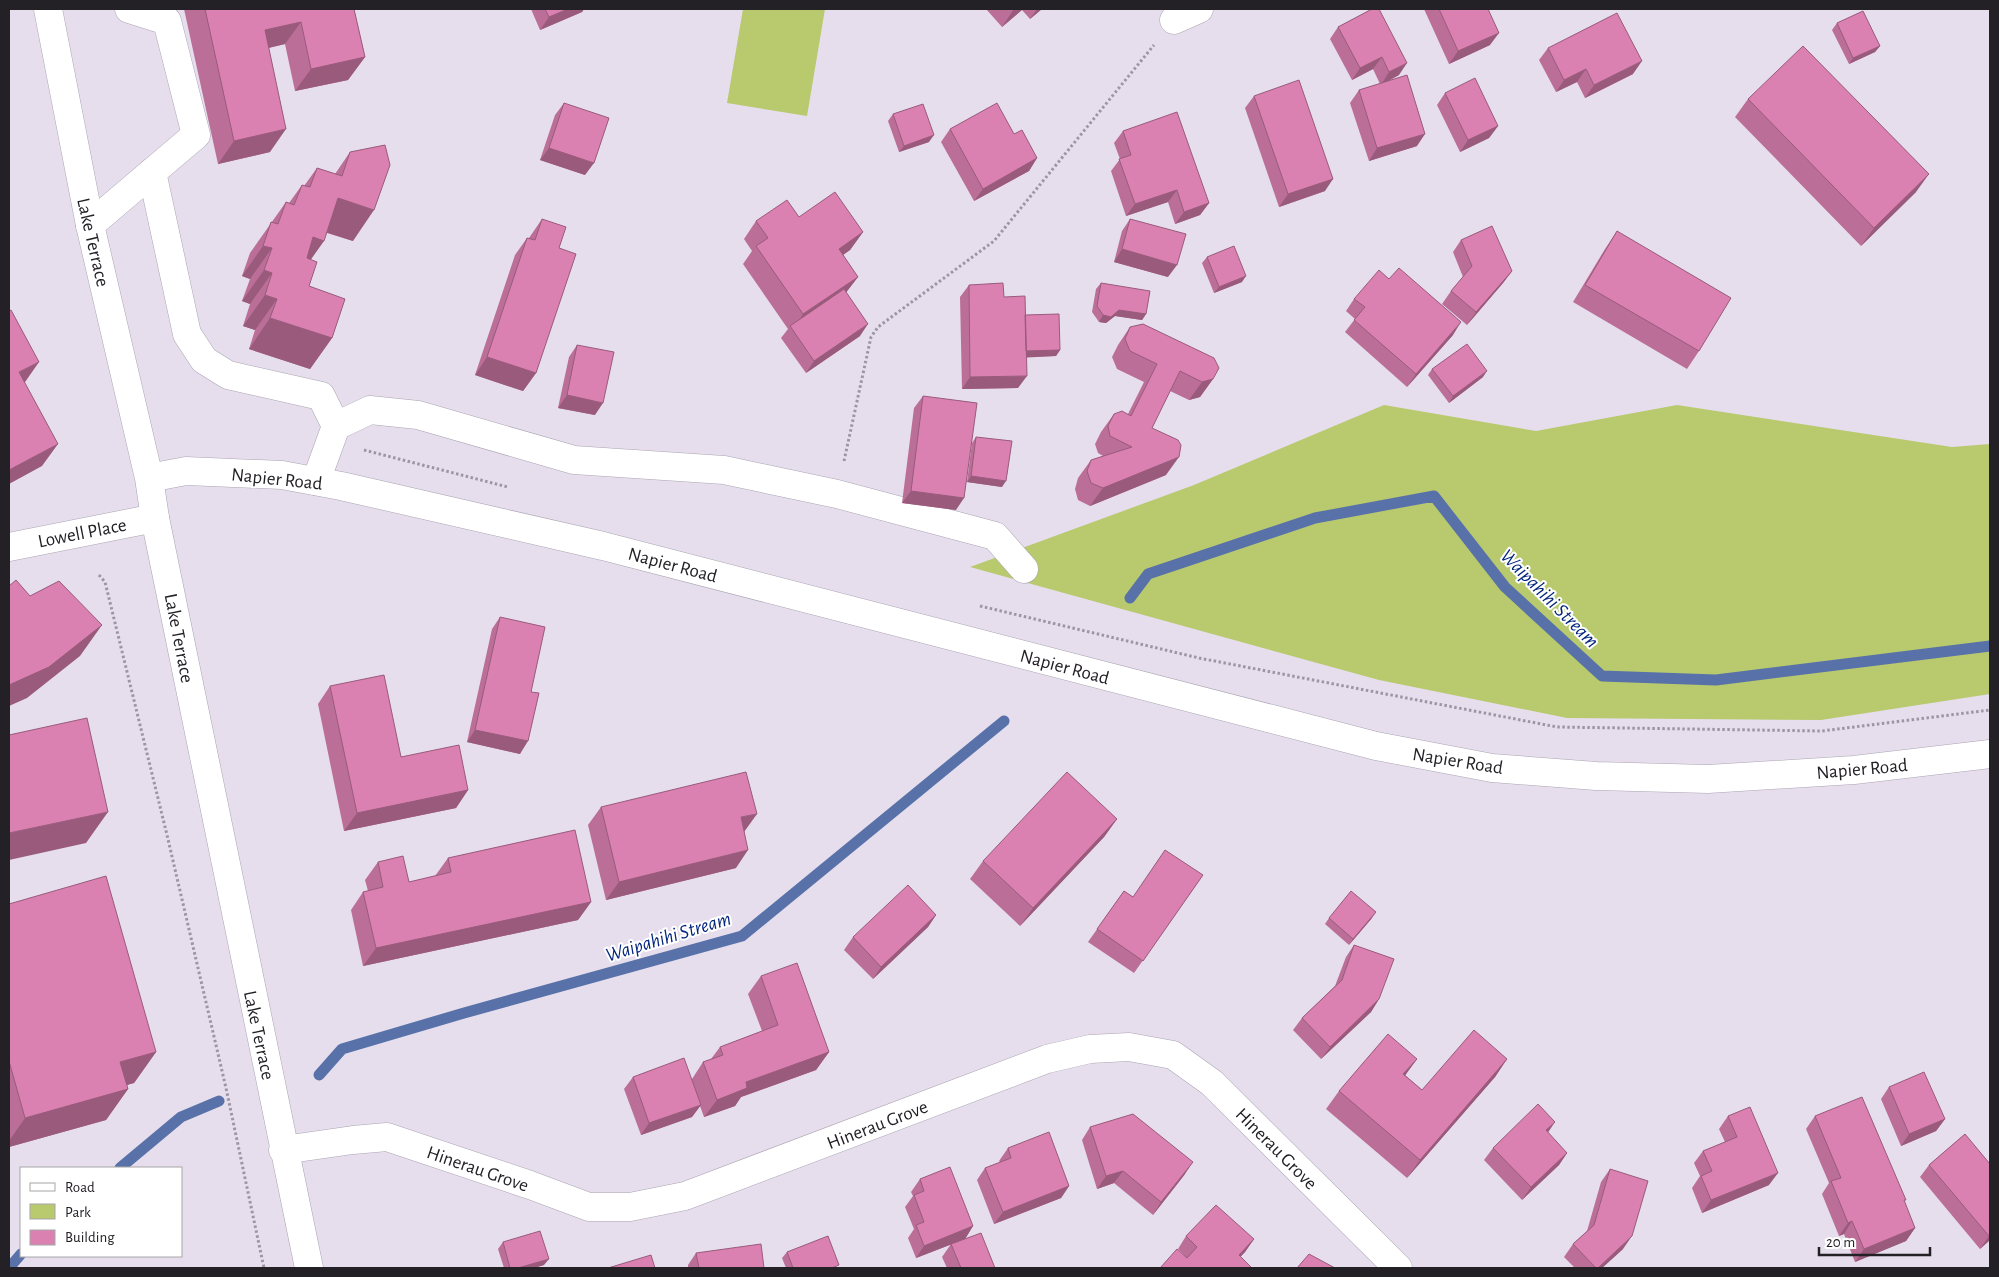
<svg xmlns="http://www.w3.org/2000/svg" width="1999" height="1277" font-family="'Alegreya Sans',sans-serif">
  <rect width="100%" height="100%" fill="#e6deed"/>
  <path fill="#b9c96e" d="M743,9H825L807,116L727,103Z
    M1384,405L1536,431L1677,405L1952,447L1990,444V694L1821,720L1567,718L1379,680L970,567L1194,485Z"/>
  <g fill="none" stroke-linecap="round" stroke-linejoin="round">
    <path stroke="#5872a9" stroke-width="11" d="M1130,598L1148,574L1315,518L1434,496L1505,587L1602,676L1716,680L1990,646
      M319,1075L342,1049L464,1013L742,936L1004,721
      M120,1168L181,1117L219,1101
      M9,1268L21,1254"/>
    <defs>
      <path id="minor" d="M1174,20L1199,9
        M152,172L187,334L204,360L228,375L321,396L336,426
        M90,225L196,135L167,21L129,9
        M316,481L336,426L370,410L418,415L574,460L724,470L837,494L995,536L1024,569
        M9,547L155,518
        M283,1150L353,1140L387,1137L530,1185L589,1207H630L685,1196L1047,1059L1090,1049L1129,1047L1173,1055L1212,1083L1398,1268"/>
      <path id="major" d="M48,9L90,225L149,478L155,518L309,1268
        M149,478L186,471L282,475L341,486L603,546L1376,746L1492,768L1596,776L1708,779L1854,770L1990,754"/>
    </defs>
    <use href="#minor" stroke="#aba4b2" stroke-width="29"/>
    <use href="#major" stroke="#aba4b2" stroke-width="29"/>
    <path stroke="#9c96a2" stroke-width="3" stroke-dasharray="2.5 2.5" stroke-linecap="butt" d="M364,450L508,487
      M844,461L871,337L878,327L994,241L1154,45
      M99,575L105,582L167,835L226,1088L264,1268
      M980,606L1199,658L1557,727L1822,731L1990,710"/>
    <use href="#minor" stroke="#fff" stroke-width="28"/>
    <use href="#major" stroke="#fff" stroke-width="28"/>
  </g>
  <path fill="#bb6f98" d="M184,9H354L365,57L348,80L295,91L285,44L269,48L270,152L218,164Z
    M531,9H584L582,12L540,30Z
    M986,9H1042L1030,19L1022,10L1002,27Z
    M1372,9L1399,75L1386,82L1417,146L1369,161L1350,103L1359,90L1380,84L1373,69L1352,80L1330,39L1338,27Z
    M1424,9H1488L1490,45L1449,64Z
    M1837,23L1880,46L1875,52L1849,64L1832,30Z
    M1548,48L1633,74L1585,98L1577,82L1556,92L1539,60Z
    M1445,93L1498,126L1489,138L1460,152L1437,105Z
    M1254,96L1325,191L1279,207L1245,108Z
    M1748,99L1916,192L1861,246L1735,117Z
    M564,103L585,175L540,160L555,115Z
    M893,114L929,142L899,152L888,121Z
    M950,129L1014,134L1037,158L1029,171L974,201L941,142Z
    M1123,131L1209,203L1200,215L1175,224L1168,202L1126,216L1111,171L1120,159L1114,143Z
    M350,152L353,241L327,233L311,259L309,286L332,338L310,369L249,349L255,330L243,326L250,304L242,301L250,279L242,276L250,253L286,202L289,203L302,185L304,186L317,168L335,174Z
    M799,217L863,232L850,250L843,255L858,277L846,292L860,336L806,373L781,338L788,329L743,264L752,251L744,239L756,221Z
    M542,219L559,248L536,373L523,391L475,375L515,255L527,238H529Z
    M1130,219L1168,277L1114,262L1122,231Z
    M1617,231L1699,351L1687,369L1573,302L1605,249Z
    M1461,240L1512,271L1503,283L1467,325L1442,304L1451,291L1463,277L1453,252Z
    M1207,257L1242,282L1214,293L1202,263Z
    M1389,279L1453,335L1407,387L1345,332L1355,319L1346,311L1354,299Z
    M1101,283L1146,314L1142,320L1115,316L1106,323L1099,322L1092,312L1096,289Z
    M969,285L1004,297L1025,315L1060,350L1056,356L1026,357L1018,388L962,389L960,297Z
    M1130,327L1213,379L1200,397L1189,400L1170,391L1152,428L1166,475L1090,506L1078,500L1075,489L1078,478L1091,460L1103,456L1098,453L1095,444L1101,432L1114,414H1128L1144,382L1117,369L1112,357L1118,345Z
    M577,345L595,415L558,408L569,357Z
    M1432,369L1483,377L1449,403L1428,375Z
    M923,396L956,510L902,503L914,408Z
    M976,437L1002,487L967,482L972,443Z
    M500,617L531,692L520,754L467,742L492,629Z
    M330,686L401,757L468,790L456,808L344,831L318,704Z
    M601,807L736,868L606,900L588,825Z
    M1117,819L1104,837L1020,926L970,879L983,861Z
    M448,858L591,902L578,920L363,966L351,910L363,892L368,891L365,880L378,862L409,882L435,876Z
    M1203,875L1134,973L1088,942L1124,891L1133,897Z
    M9,904L156,1052L134,1083L127,1085L128,1089L106,1120L9,1147Z
    M936,915L928,927L873,979L844,950L853,937Z
    M1329,918H1372L1349,945L1325,924Z
    M1354,945L1379,999L1371,1012L1321,1059L1293,1030L1302,1018L1335,986L1346,957Z
    M761,976L829,1052L816,1070L741,1097L735,1106L704,1117L700,1106L692,1117L641,1135L624,1089L633,1077L692,1079L703,1062L711,1059L720,1047L762,1031L748,994Z
    M1417,1059L1405,1075L1422,1090L1507,1059L1495,1077L1407,1178L1326,1109L1339,1091Z
    M1889,1087L1945,1119L1936,1131L1901,1146L1881,1099Z
    M1728,1116L1769,1185L1702,1213L1692,1188L1700,1176L1694,1163L1703,1151L1725,1142L1719,1129Z
    M1815,1116L1904,1202L1915,1228L1906,1241L1855,1262L1844,1234L1839,1236L1822,1194L1829,1183L1806,1129Z
    M1090,1127L1185,1174L1153,1215L1114,1183L1097,1189L1082,1140Z
    M1965,1134L1990,1240L1980,1249L1920,1177L1929,1165Z
    M1008,1148L1069,1186L1061,1198L994,1224L977,1180L985,1168L1000,1162L999,1161Z
    M1493,1148L1567,1153L1559,1165L1522,1200L1484,1160Z
    M1610,1169L1623,1249L1602,1268H1575L1564,1257L1573,1244L1587,1231L1601,1182Z
    M920,1179L973,1226L965,1239L916,1258L908,1238L914,1229L905,1207L913,1196L911,1192Z
    M1186,1236L1254,1239L1245,1252L1240,1257L1160,1268L1185,1256L1178,1249Z
    M503,1242L544,1265L534,1268H504L498,1249Z
    M951,1244L995,1268H947L942,1257Z
    M787,1252L837,1268H786L782,1258Z
    M696,1253L764,1268H688V1265Z"/>
  <path fill="#995a7c" d="M568,9H584L582,12L540,30L549,17Z
    M1014,9H1023L1002,27Z
    M1037,9H1042L1030,19Z
    M301,22L285,44L249,52L265,30Z
    M1499,33L1490,45L1449,64L1458,51Z
    M1880,46L1875,52L1849,64L1853,58Z
    M365,57L348,80L295,91L311,69Z
    M1382,57L1373,69L1352,80L1360,68Z
    M1642,61L1633,74L1585,98L1594,85Z
    M1407,63L1399,75L1381,85L1389,72Z
    M1586,69L1577,82L1556,92L1564,80Z
    M1498,126L1489,138L1460,152L1468,140Z
    M286,129L270,152L218,164L234,141Z
    M1425,134L1417,146L1369,161L1377,148Z
    M934,135L929,142L899,152L904,146Z
    M549,148L594,163L585,175L540,160Z
    M1037,158L1029,171L974,201L983,189Z
    M1929,174L1916,192L1861,246L1874,228Z
    M1333,179L1325,191L1279,207L1288,194Z
    M1177,190L1168,202L1126,216L1135,204Z
    M338,198L374,210L353,241L316,229Z
    M1209,203L1200,215L1175,224L1184,212Z
    M863,232L850,250L826,267L839,249Z
    M313,237L324,241L302,272Z
    M263,246L272,248L250,279L242,276Z
    M1122,249L1177,265L1168,277L1114,262Z
    M264,270L272,273L250,304L242,301Z
    M1512,271L1503,283L1467,325L1476,312Z
    M1246,276L1242,282L1214,293L1219,287Z
    M858,277L845,294L793,330L803,314Z
    M265,295L277,299L255,330L243,326Z
    M1119,310L1146,314L1142,320L1115,316L1106,323L1099,322L1103,315Z
    M270,318L332,338L310,369L249,349Z
    M1461,322L1453,335L1407,387L1416,374Z
    M868,324L860,336L806,373L814,361Z
    M1060,350L1056,356L1017,358L1022,351Z
    M487,357L536,373L523,391L475,375Z
    M39,362L23,385L19,372Z
    M1487,371L1483,377L1449,403L1453,396Z
    M1027,376L1018,388L962,389L970,377Z
    M1213,379L1200,397L1189,400L1202,382Z
    M567,395L603,403L595,415L558,408Z
    M58,444L42,466L9,484V470Z
    M1179,457L1166,475L1090,506L1103,488Z
    M971,476L1006,481L1002,487L967,482Z
    M911,491L964,498L956,510L902,503Z
    M102,625L80,656L27,698L9,706V685Z
    M475,730L528,741L520,754L467,742Z
    M468,790L456,808L344,831L357,813Z
    M108,812L86,843L9,860V833Z
    M757,814L744,832L741,817Z
    M1117,819L1104,837L1020,926L1033,908Z
    M748,850L736,868L606,900L619,882Z
    M591,902L578,920L363,966L376,948Z
    M1376,912L1372,918L1349,945L1353,939Z
    M936,915L928,927L873,979L881,967Z
    M1379,999L1371,1012L1321,1059L1330,1047Z
    M156,1052L134,1083L98,1093L120,1062Z
    M829,1052L816,1070L741,1097L735,1106L704,1117L717,1100L746,1082Z
    M1417,1059L1404,1077L1403,1074Z
    M1507,1059L1495,1077L1407,1178L1420,1160Z
    M128,1089L106,1120L9,1147V1141L25,1118Z
    M701,1105L692,1117L641,1135L649,1123Z
    M1945,1119L1936,1131L1901,1146L1909,1134Z
    M1555,1122L1547,1134L1546,1130Z
    M1567,1153L1559,1165L1522,1200L1531,1187Z
    M1193,1162L1185,1174L1153,1215L1161,1202Z
    M1123,1171L1114,1183L1097,1189L1106,1176Z
    M1778,1173L1769,1185L1702,1213L1711,1200Z
    M1069,1186L1061,1198L994,1224L1003,1212Z
    M1852,1221L1844,1234L1839,1236L1848,1223Z
    M973,1226L965,1239L916,1258L924,1246Z
    M1915,1228L1906,1241L1855,1262L1864,1249Z
    M1990,1235V1240L1980,1249L1989,1236Z
    M1632,1236L1623,1249L1602,1268H1598Z
    M1254,1239L1245,1252L1230,1268L1239,1255Z
    M549,1259L544,1265L534,1268H518Z"/>
  <path fill="#da81b1" stroke="#995a7c" d="M205,9H354L365,57L311,69L301,22L265,30L286,129L234,141Z
    M545,9H568L549,17Z
    M1372,9H1379L1407,63L1389,72L1382,57L1360,68L1338,27Z
    M1439,9H1488L1499,33L1458,51Z
    M1863,11L1880,46L1853,58L1837,23Z
    M1617,13L1642,61L1594,85L1586,69L1564,80L1548,48Z
    M1803,46L1929,174L1874,228L1748,99Z
    M1407,75L1425,134L1377,148L1359,90Z
    M1475,78L1498,126L1468,140L1445,93Z
    M1299,80L1333,179L1288,194L1254,96Z
    M564,103L609,118L594,163L549,148Z
    M997,103L1014,134L1022,130L1037,158L983,189L950,129Z
    M923,104L934,135L904,146L893,114Z
    M1177,112L1209,203L1184,212L1177,190L1135,204L1119,159L1131,155L1123,131Z
    M385,145L390,165L374,210L338,198L324,241L313,237L307,258L317,262L309,286L345,299L332,338L270,318L277,299L265,295L272,273L264,270L272,248L263,246L271,222L278,224L286,202L294,205L302,185L310,187L317,168L342,176L350,152Z
    M835,192L863,232L839,249L858,277L803,314L756,246L768,238L756,221L787,200L799,217Z
    M542,219L566,227L559,248L576,254L536,373L487,357L527,238L535,240Z
    M1130,219L1186,234L1177,265L1122,249Z
    M1492,226L1512,271L1476,312L1451,291L1472,266L1461,240Z
    M1617,231L1731,298L1699,351L1585,285Z
    M1234,246L1246,276L1219,287L1207,257Z
    M1399,268L1461,322L1416,374L1354,320L1365,307L1354,299L1379,270L1389,279Z
    M1003,283L1004,297L1025,296L1027,376L970,377L969,285Z
    M1101,283L1150,291L1146,314L1119,310L1111,317L1103,315L1097,306Z
    M844,289L868,324L814,361L790,326Z
    M11,310L39,362L19,372L58,444L9,470V311Z
    M1059,314L1060,350L1026,351L1025,315Z
    M1143,324L1214,358L1219,368L1213,379L1202,382L1180,371L1152,428L1178,440L1181,445L1179,457L1103,488L1091,483L1087,471L1091,460L1132,447L1110,436L1108,426L1114,414L1122,411L1131,416L1157,364L1130,351L1125,339L1130,327Z
    M1467,344L1487,371L1453,396L1432,369Z
    M577,345L614,352L603,403L567,395Z
    M923,396L977,403L964,498L911,491Z
    M976,437L1012,441L1006,481L971,476Z
    M16,580L30,596L59,581L102,625L49,667L9,685V586Z
    M500,617L545,627L531,692L539,693L528,741L475,730Z
    M384,675L401,757L459,745L468,790L357,813L330,686Z
    M87,718L108,812L9,833V735Z
    M746,772L757,814L741,817L748,850L619,882L601,807Z
    M1067,772L1117,819L1033,908L983,861Z
    M575,830L591,902L376,948L363,892L383,887L378,862L403,856L409,882L451,872L448,858Z
    M1165,850L1203,875L1143,961L1097,929L1124,891L1133,897Z
    M106,876L156,1052L120,1062L128,1089L25,1118L9,1061V904Z
    M908,885L936,915L881,967L853,937Z
    M1351,891L1376,912L1353,939L1329,918Z
    M1354,945L1394,959L1379,999L1330,1047L1302,1018L1342,980Z
    M797,963L829,1052L746,1082L747,1088L717,1100L703,1062L723,1055L720,1047L778,1025L761,976Z
    M1474,1030L1507,1059L1420,1160L1339,1091L1388,1034L1417,1059L1403,1074L1422,1090Z
    M684,1058L701,1105L649,1123L633,1077Z
    M1924,1072L1945,1119L1909,1134L1889,1087Z
    M1862,1097L1906,1200H1904L1915,1228L1864,1249L1852,1221L1848,1223L1831,1181L1841,1178L1815,1116Z
    M1538,1104L1555,1122L1546,1130L1567,1153L1531,1187L1493,1148Z
    M1750,1107L1778,1173L1711,1200L1701,1176L1712,1171L1703,1151L1737,1137L1728,1116Z
    M1133,1114L1193,1162L1161,1202L1123,1171L1106,1176L1090,1127Z
    M1049,1132L1069,1186L1003,1212L985,1168L1011,1158L1008,1148Z
    M1965,1134L1990,1164V1235L1989,1236L1929,1165Z
    M950,1167L973,1226L924,1246L916,1225L924,1222L914,1195L924,1191L920,1179Z
    M1610,1169L1648,1181L1632,1236L1598,1268H1596L1573,1244L1594,1225Z
    M1216,1205L1254,1239L1239,1255L1252,1268H1160L1177,1249L1187,1258L1197,1247L1186,1236Z
    M540,1231L549,1259L518,1268H510L503,1242Z
    M981,1233L995,1268H961L951,1244Z
    M828,1236L839,1265L832,1268H793L787,1252Z
    M761,1244L764,1268H699L696,1253Z
    M1309,1254L1335,1268H1297Z
    M651,1255L655,1268H608Z"/>
  <g text-anchor="middle" stroke-width="4" stroke-linejoin="round" paint-order="stroke">
    <g font-size="19" fill="#232026" stroke="#fff">
      <text transform="translate(94 242) rotate(77)" y="7">Lake Terrace</text>
      <text transform="translate(277 478) rotate(6)" y="7">Napier Road</text>
      <text transform="translate(82 532) rotate(-11)" y="7">Lowell Place</text>
      <text transform="translate(673 564) rotate(15)" y="7">Napier Road</text>
      <text transform="translate(180 638) rotate(79)" y="7">Lake Terrace</text>
      <text transform="translate(1065 666) rotate(15)" y="7">Napier Road</text>
      <text transform="translate(1458 760) rotate(9)" y="7">Napier Road</text>
      <text transform="translate(1862 768) rotate(-5)" y="7">Napier Road</text>
      <text transform="translate(260 1035) rotate(78)" y="7">Lake Terrace</text>
      <text transform="translate(877 1124) rotate(-21)" y="7">Hinerau Grove</text>
      <text transform="translate(1277 1148) rotate(45)" y="7">Hinerau Grove</text>
      <text transform="translate(478 1168) rotate(19)" y="7">Hinerau Grove</text>
    </g>
    <g font-size="20" font-style="italic" fill="#02257d" stroke="#fff">
      <text transform="translate(1550 598) rotate(45)" y="7">Waipahihi Stream</text>
      <text transform="translate(668 936) rotate(-17)" y="7">Waipahihi Stream</text>
    </g>
  </g>
  <rect width="1999" height="1277" fill="none" stroke="#232026" stroke-width="20"/>
  <rect x="20" y="1167" width="162" height="90" fill="#ffffff" stroke="#a7a6a8"/>
  <rect x="30" y="1183" width="25" height="8" fill="#ffffff" stroke="#a7a6a8"/>
  <text x="65" y="1192" font-size="15" fill="#232026">Road</text>
  <rect x="30" y="1204" width="25" height="15" fill="#b9c96e" stroke="#a7a6a8"/>
  <text x="65" y="1217" font-size="15" fill="#232026">Park</text>
  <rect x="30" y="1230" width="25" height="15" fill="#da81b1" stroke="#a7a6a8"/>
  <text x="65" y="1242" font-size="15" fill="#232026">Building</text>
  <path d="M1819 1247v8h111v-8" fill="none" stroke="#232026" stroke-width="2.5"/>
  <text x="1826" y="1247" font-size="15" fill="#232026" stroke="#ffffff" stroke-width="4" paint-order="stroke">20 m</text>
</svg>
